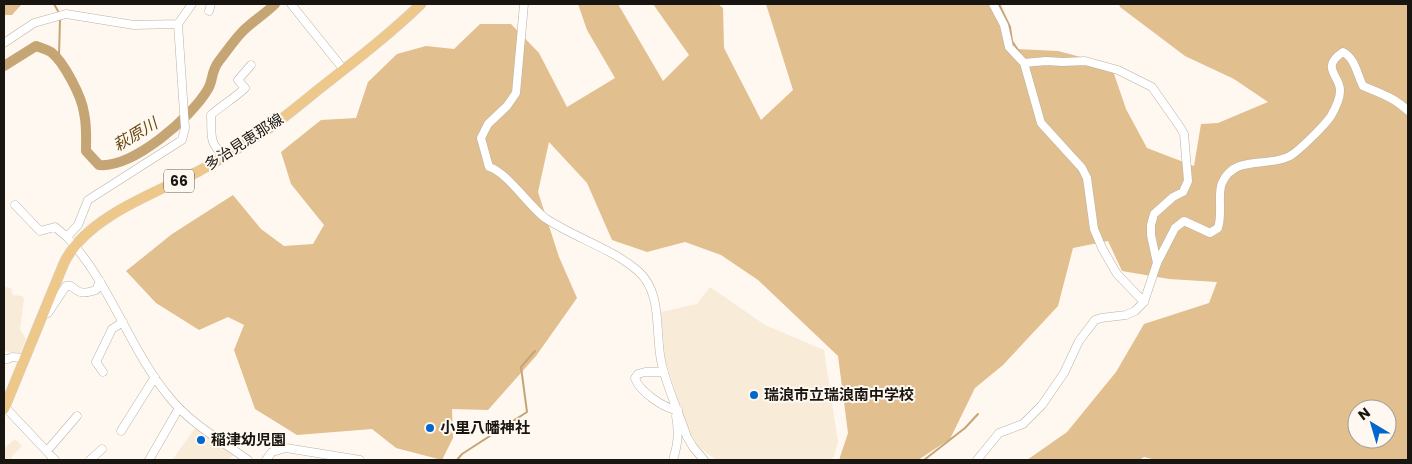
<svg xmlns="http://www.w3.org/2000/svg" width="1412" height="464" font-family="Poppins,'Noto Sans JP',sans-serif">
  <rect width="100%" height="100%" fill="#fef8f1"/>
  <path fill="#f8ebd7" d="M6,287L11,288L13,295L22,296L24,299L20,329L26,339L20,353L4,351V288Z
    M710,287L765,325L824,350L838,442L834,457L830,460L806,459L803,460H716L699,447L688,430L665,359L661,312L697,304Z
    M197,426L234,454L229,460H172Z
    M15,439L22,446L11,457L13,460H4V448Z"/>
  <path fill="#e1bf8e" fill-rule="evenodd" d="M4,4H22L12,15H4Z
    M578,4H618L663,81L689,55L653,4H718L723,8L724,48L761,120L793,90L766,4H990L1016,49L1058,51L1111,65L1126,109L1147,148L1194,166L1201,124L1218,123L1268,102L1234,79L1185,56L1120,7L1119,4H1408V460H1156L1144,457L1139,460H1027L1067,432L1116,372L1144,324L1209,303L1217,282L1169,279L1122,271L1108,241L1073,248L1058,306L1003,365L975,388L950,439L918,460H839L848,433L838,356L758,280L721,255L685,242L647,252L612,240L587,183L549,142L538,192L559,257L577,298L536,356L488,410L452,409L453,438L442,460L396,448L372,429L297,435L255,409L234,350L244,325L228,317L199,330L156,303L126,271L172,234L233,195L261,229L284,246L313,244L324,225L291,184L281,152L321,120L356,118L368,82L397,54L426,46L454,49L480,24H511L539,53L567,107L615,78L587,30ZM1357,409H1387V439H1357Z"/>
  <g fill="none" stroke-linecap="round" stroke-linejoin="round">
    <path stroke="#c6a575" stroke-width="2" d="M54,4L58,11
      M999,4L1010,27L1012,41L1020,53
      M57,58L59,55L60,20
      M457,460L462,454L527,412L521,367L535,351
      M924,460L965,428L978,414"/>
    <path stroke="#c6a575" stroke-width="10" d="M4,66L36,46C41,48 46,49 51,52C64,62 82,97 84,113C87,126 86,138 86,151L99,165C133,168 191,118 208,89C214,79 210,73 219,61C227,51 234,40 243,31C253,21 265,14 275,4"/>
    <defs>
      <path id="minor" d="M192,4L178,24L185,128L182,140L88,200L78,225L67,237C111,284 129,349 170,398C191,424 222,441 248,460
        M291,4L344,70
        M524,4L516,93L507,106L488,124L481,138L489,167C507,172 528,205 545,218C573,237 613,249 638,271C664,294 654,334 662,365C668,390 679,413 687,437L693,447L704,460
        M993,4L1004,25L1009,47L1024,63L1041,123L1082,168L1087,178L1094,229L1102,248L1117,274L1144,302
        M209,11L211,4
        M4,43L34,23L66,14L134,25L178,24
        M1024,63L1046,61L1063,62L1085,61L1118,70L1152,87L1180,127L1184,134L1188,181L1183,192L1173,197L1154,214L1151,225V235L1157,263
        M225,157C208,142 212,136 211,115C222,105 235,98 245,88L238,80L251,65
        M15,205L40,231L55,227L67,237
        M43,315L48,313L66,286H71C80,294 84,294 96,290L100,281
        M4,359H8L12,357L24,358
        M103,372L96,362L112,329L123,322
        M664,372H645L638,374L635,378C639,391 664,409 678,410
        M5,407L55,460
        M121,431L155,377
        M47,451L77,416
        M90,460L102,449
        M149,460L179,408
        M266,460L272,452L286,448L360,460
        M673,460C678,444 679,432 676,416
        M977,460L999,433L1023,424L1042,405L1064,373L1079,341L1095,320L1101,318L1126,315L1135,311L1144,302L1157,263L1175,228L1184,221L1210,233L1218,228C1223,213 1217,194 1222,183C1235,154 1268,168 1290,156C1300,150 1324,126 1331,116C1335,109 1340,99 1340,91C1341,76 1319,68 1343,52C1355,58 1357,74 1363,86C1380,93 1395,98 1408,111"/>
      <path id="major" d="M4,409L64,263C86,217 155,193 199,171C221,159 241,147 262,133C285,118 306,99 328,82C360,57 392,32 421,4"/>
    </defs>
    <use href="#minor" stroke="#bab2a6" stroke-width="9"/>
    <use href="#major" stroke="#d6d5d4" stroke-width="11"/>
    <use href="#minor" stroke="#fff" stroke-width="8"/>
    <use href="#major" stroke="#eec88a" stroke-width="10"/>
  </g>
  <g fill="#0266cf" stroke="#fef8f1" stroke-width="2">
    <circle cx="754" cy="395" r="5"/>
    <circle cx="430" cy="428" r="5"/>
    <circle cx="201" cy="440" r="5"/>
  </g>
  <g text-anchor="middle" stroke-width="4" stroke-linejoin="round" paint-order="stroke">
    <rect fill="#fef8f1" stroke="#5e5a54" stroke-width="1" x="164" y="169.5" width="30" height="23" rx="4"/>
    <g font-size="14" font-weight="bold" fill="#191611">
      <text x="179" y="186">66</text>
    </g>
    <g font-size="15" fill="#191611" stroke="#fef8f1">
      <text transform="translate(244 142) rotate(-33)" y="5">多治見恵那線</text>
    </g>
    <g font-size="15" font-weight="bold" fill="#191611" stroke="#fef8f1" text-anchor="start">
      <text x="764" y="400">瑞浪市立瑞浪南中学校</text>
      <text x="440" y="433">小里八幡神社</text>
      <text x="211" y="445">稲津幼児園</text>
    </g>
    <g font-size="16" font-style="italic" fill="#6a490d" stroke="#fef8f1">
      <text transform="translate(135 134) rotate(-31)" y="6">萩原川</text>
    </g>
  </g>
  <rect width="1412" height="464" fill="none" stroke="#191611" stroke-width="10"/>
  <g transform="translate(1372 424) rotate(322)"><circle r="24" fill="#fef8f1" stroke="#a29e97"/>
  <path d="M0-4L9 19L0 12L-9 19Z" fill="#0266cf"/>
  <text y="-8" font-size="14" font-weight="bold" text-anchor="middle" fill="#191611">N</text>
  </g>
</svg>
